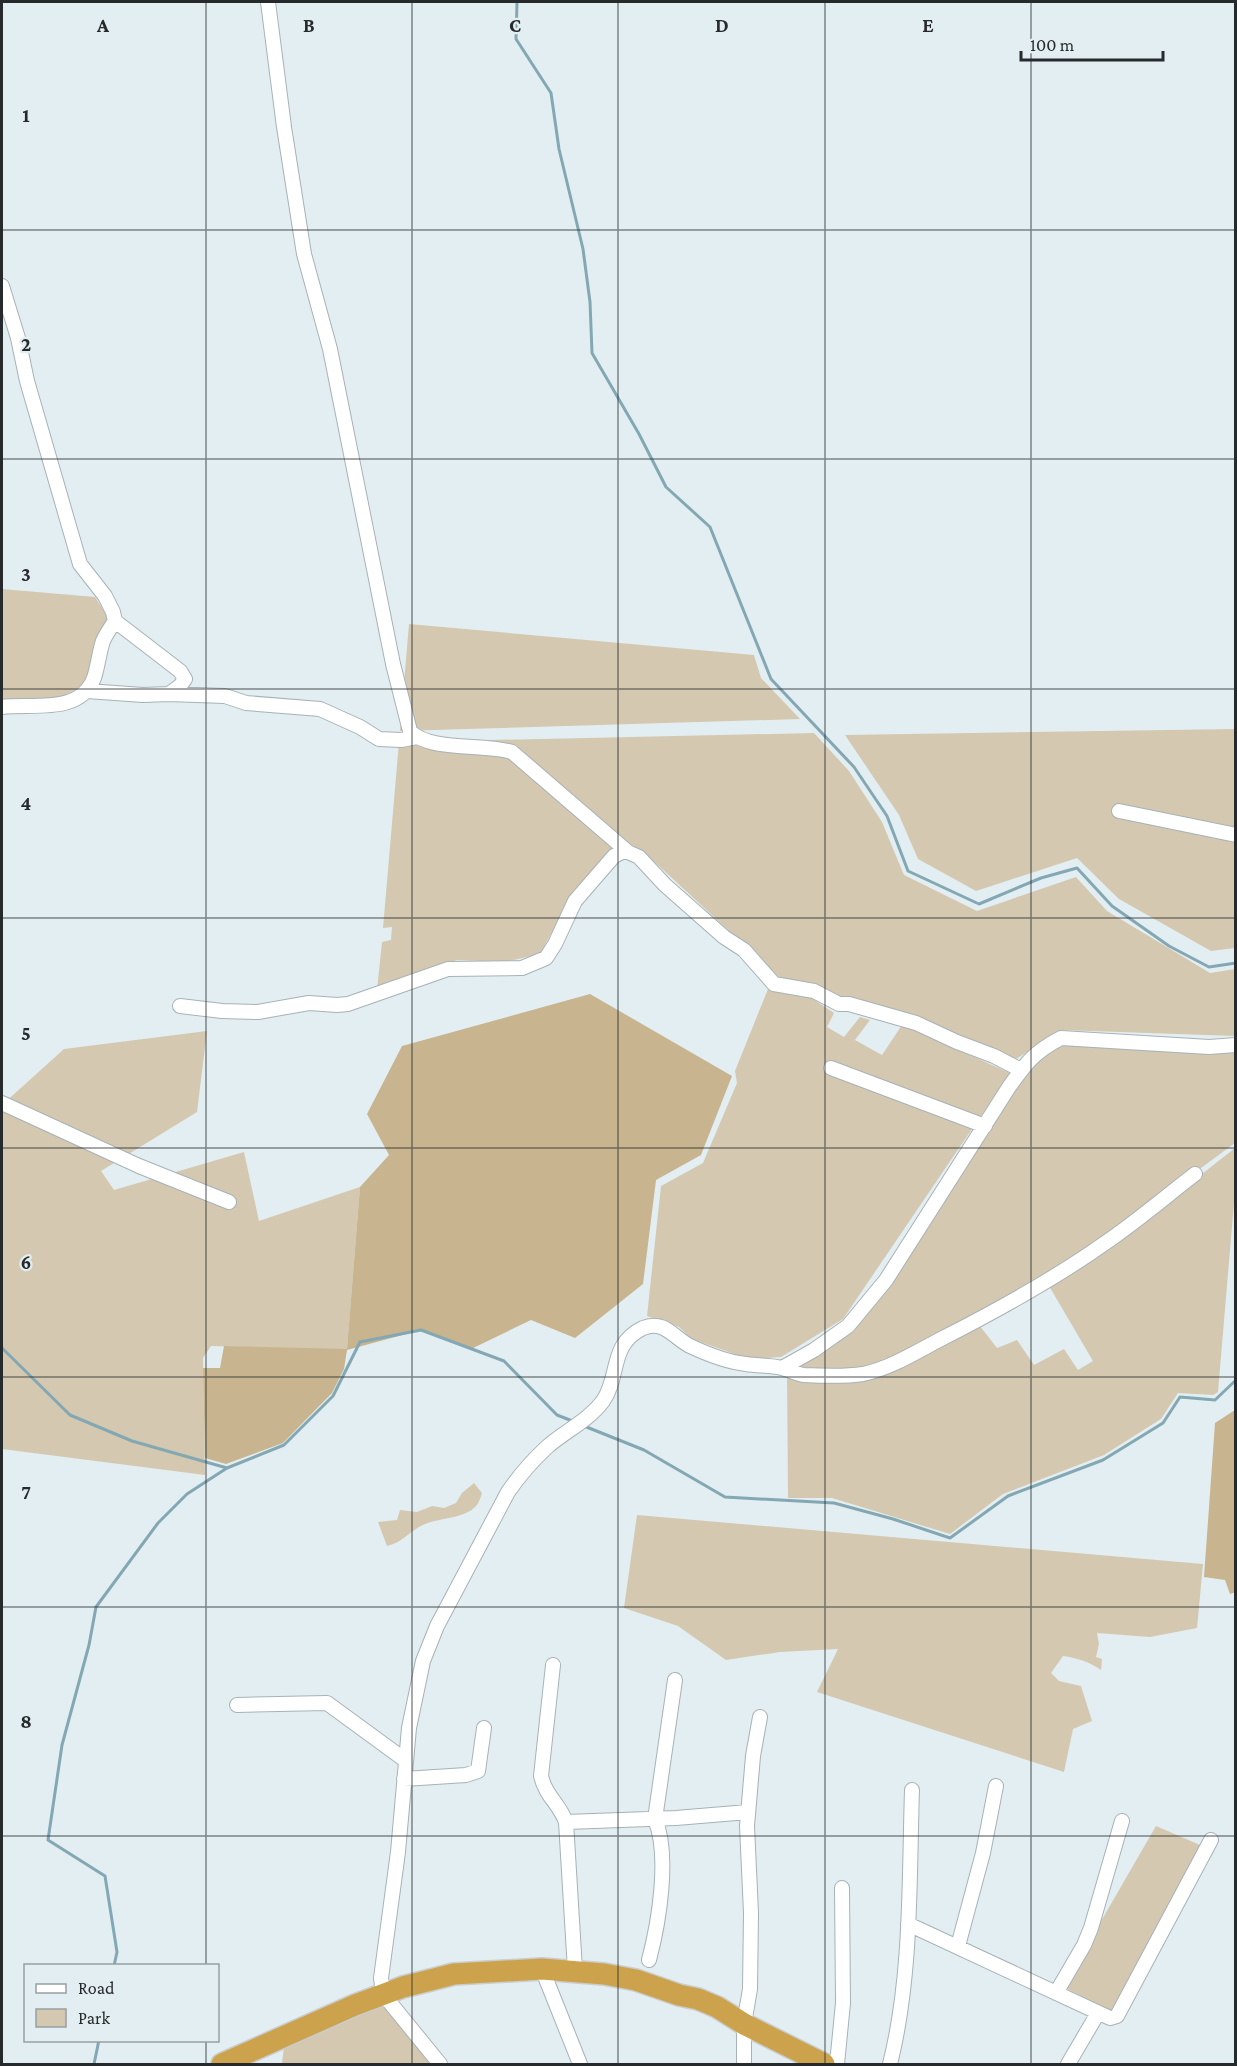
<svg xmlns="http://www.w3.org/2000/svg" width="1237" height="2066" font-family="'Crimson Pro',serif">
  <rect width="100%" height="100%" fill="#e3eef2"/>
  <path fill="#d4c8b0" d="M2,589L95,597L110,620L85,684L55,701L2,702Z
    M409,624L754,655L761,678L800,719L400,731Z
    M1235,729V948L1211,951L1119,899L1077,858L976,891L918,859L899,815L845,735Z
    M814,733L849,771L882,822L904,875L977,911L1076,877L1107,911L1210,973L1235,969V1036L1062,1030L1016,1059L896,1010L844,1002L823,988L779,977L646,854L621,843L572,895L540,954L505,962L457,960L377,990L382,942L391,940L392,927L383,928L399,742Z
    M768,989L810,997L834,1013L827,1027L844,1037L860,1017L870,1020L855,1040L882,1055L902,1025L1010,1073L843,1319L781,1357L749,1359L692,1339L679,1327L647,1316L661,1186L703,1163L737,1083L735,1071Z
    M207,1031L197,1112L101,1171L114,1190L244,1152L259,1221L360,1187L347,1350L211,1346L203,1358L205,1475L2,1449V1105L64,1049Z
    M1061,1042L1235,1049V1143L1103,1240L1014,1297L900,1356L861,1369L834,1371L792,1367L842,1334L1031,1064Z
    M1235,1148V1191L1218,1392L1213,1395L1178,1393L1161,1419L1104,1455L1003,1494L950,1534L832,1498H788L787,1374L835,1380L979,1325L997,1348L1017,1340L1034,1365L1064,1349L1078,1370L1093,1361L1049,1286L1109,1247Z
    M474,1483L482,1493C481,1496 479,1503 476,1506C464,1520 435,1517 419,1527C407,1534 401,1543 387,1546L378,1522L397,1520L400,1510L417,1512L432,1506L444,1508L456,1503L462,1493Z
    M637,1515L1203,1564L1197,1628L1150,1637L1097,1633L1099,1644L1096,1657L1102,1659L1101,1670C1090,1662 1077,1658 1063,1656L1051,1673L1059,1681L1081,1686L1092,1721L1073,1729L1064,1772L817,1692L838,1649L780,1652L726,1660L678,1626L624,1608Z
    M1156,1826L1207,1848L1112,2011L1063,1987Z
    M383,1994L437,2064H282L285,2037Z"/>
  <path fill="#c8b48e" d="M590,994L732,1076L701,1155L656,1180L643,1284L575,1338L531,1320L471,1349L421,1330L347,1350L344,1369L332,1393L283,1443L226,1464L205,1458L203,1368H220L224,1346L347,1349L360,1187L389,1155L367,1114L402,1046Z
    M1235,1410L1236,1592L1230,1594L1225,1580L1204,1577L1215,1423Z"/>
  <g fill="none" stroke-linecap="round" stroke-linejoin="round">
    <path stroke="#83a8b3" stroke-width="3" d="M517,2L516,39L551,93L559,149L583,249L590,302L592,353L639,434L666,487L710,527L771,679L854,767L887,816L908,871L979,904L1041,878L1077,868L1112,906L1169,946L1209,967L1236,963
      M2,1348L70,1415L132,1441L227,1468L187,1494L158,1523L96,1607L89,1645L62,1745L48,1840L105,1876L117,1952L114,1966
      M584,1426L644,1450L725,1497L834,1503L893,1519L950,1538L1008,1496L1103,1460L1163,1423L1180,1397L1215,1400L1236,1380
      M227,1468L284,1445L333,1396L360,1342L421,1330L504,1361L557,1415L575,1422
      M94,2064L99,2040"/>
    <defs>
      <path id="minor" d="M268,2L284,127L304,254L330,349L393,664L410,731C429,752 485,743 512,752L628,852
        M2,286L18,338L27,381L80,564L105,596L113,612L115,621L180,671L185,679L180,686L169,694L225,696L246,703L320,709L360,727L379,739L401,740L417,737
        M87,691L143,695L169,694
        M2,707C32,703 80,715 94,678C98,666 99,653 103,641C106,634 111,627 115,621
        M1119,811L1236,835
        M180,1006L222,1011L258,1012L309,1003L337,1005L348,1004L448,969L522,968L546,958L555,944L575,901L614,856L622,852H628L639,857L665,885L724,937L744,950L774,984L814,991L839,1004H849L916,1023L957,1042L994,1056L1021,1070
        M831,1068L985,1126
        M2,1103L139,1166L229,1202
        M782,1368L814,1350L848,1326L886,1280L1009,1087C1026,1063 1034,1052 1061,1038L1209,1047L1236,1045
        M553,1665L541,1776C546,1797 559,1803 566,1822L575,1970
        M237,1705L327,1703L405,1760
        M404,1779L466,1775L478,1771L484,1728
        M566,1822L676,1818L748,1812
        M908,1924L1110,2018L1117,2016L1211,1840
        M958,1946L983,1853L996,1786
        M649,1960C659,1922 670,1855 655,1819L675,1680
        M542,1969L580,2064
        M1056,1993L1084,1945L1091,1928L1122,1821
        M440,2064L383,1994L381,1978L398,1852L409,1728L423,1661L437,1626L508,1492C519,1476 533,1460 547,1447C565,1431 588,1421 603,1401C620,1377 609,1344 643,1328C664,1319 674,1338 690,1346C707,1354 727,1362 746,1364C758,1366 771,1365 782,1368C790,1370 796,1374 804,1375C823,1376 844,1377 863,1374C891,1368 916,1352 941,1339C998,1310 1053,1280 1105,1243C1136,1222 1165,1197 1195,1174
        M744,2064V2024L750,1989L751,1913L747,1826L753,1756L760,1717
        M837,2064L843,2003L842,1888
        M890,2064C912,1976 909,1881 912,1790
        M1068,2064L1098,2013"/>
      <path id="highway" d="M222,2064L355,2005L403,1987L454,1974L542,1969L604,1974L636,1980L679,1995L698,1999L717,2007L744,2024L824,2064"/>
    </defs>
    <use href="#minor" stroke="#a7b2b6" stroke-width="16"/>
    <use href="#highway" stroke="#cbcccc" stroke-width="24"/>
    <use href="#minor" stroke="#fff" stroke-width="14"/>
    <use href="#highway" stroke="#cca34c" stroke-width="21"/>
  </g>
  <path fill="none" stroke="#262a2c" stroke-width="1.5" stroke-opacity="0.55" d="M206,2V1966M412,2V2064M618,2V2064M825,2V2064M1031,2V2064M2,230H1236M2,459H1236M2,689H1236M2,918H1236M2,1148H1236M2,1377H1236M2,1607H1236M2,1836H1236M206,2040V2064"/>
  <g font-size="20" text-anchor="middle" font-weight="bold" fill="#262a2c" stroke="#e3eef2" stroke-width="4.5" stroke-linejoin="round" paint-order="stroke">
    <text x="103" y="32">A</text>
    <text x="309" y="32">B</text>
    <text x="515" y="32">C</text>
    <text x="722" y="32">D</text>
    <text x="928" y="32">E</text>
    <text x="26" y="122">1</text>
    <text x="26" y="351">2</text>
    <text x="26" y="581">3</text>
    <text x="26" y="810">4</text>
    <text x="26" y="1040">5</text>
    <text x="26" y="1269">6</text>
    <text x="26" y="1499">7</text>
    <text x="26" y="1728">8</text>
  </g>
  <rect width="1237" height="2066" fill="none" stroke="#262a2c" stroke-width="6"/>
  <rect x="24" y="1964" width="195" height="78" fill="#e3eef2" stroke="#97a0a3" stroke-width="1.5"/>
  <rect x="36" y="1984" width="30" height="9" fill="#ffffff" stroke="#97a0a3" stroke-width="1.5"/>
  <text x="78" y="1994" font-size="18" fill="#262a2c">Road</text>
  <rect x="36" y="2009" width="30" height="18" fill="#d4c8b0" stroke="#97a0a3" stroke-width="1.5"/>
  <text x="78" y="2024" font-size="18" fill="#262a2c">Park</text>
  <path d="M1021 51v9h142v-9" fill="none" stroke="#262a2c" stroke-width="3"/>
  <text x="1030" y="51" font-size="18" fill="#262a2c" stroke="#e3eef2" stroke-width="4.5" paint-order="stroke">100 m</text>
</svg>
